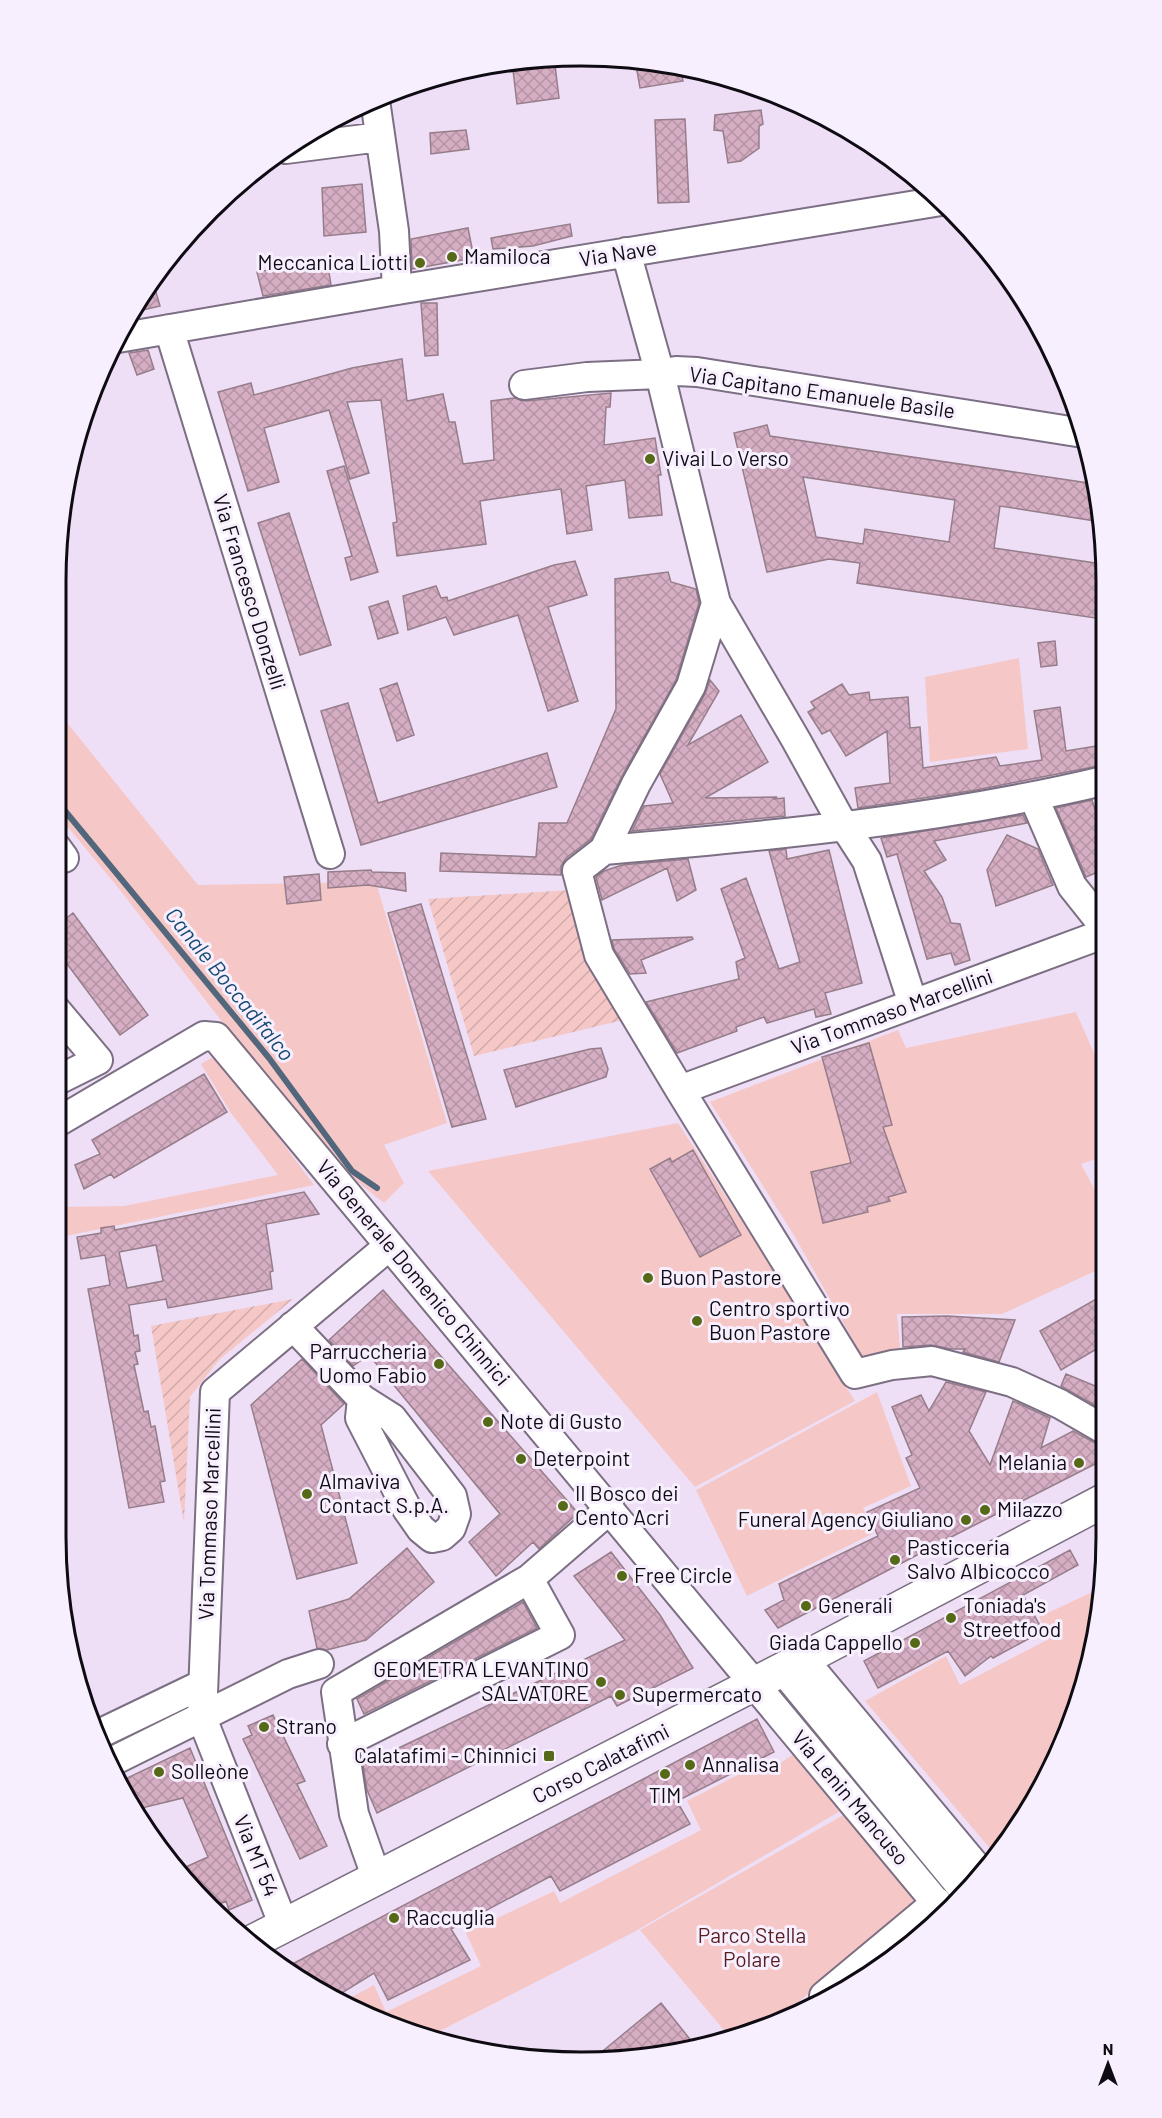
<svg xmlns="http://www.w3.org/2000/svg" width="1162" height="2118" font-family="Barlow,sans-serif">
  <defs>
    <pattern id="garden-furrows" width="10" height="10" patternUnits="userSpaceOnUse" patternTransform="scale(1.5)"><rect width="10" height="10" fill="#f5c8c7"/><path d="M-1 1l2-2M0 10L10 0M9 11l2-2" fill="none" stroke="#d1aaaa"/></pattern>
    <pattern id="building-cross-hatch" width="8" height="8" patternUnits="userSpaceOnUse" patternTransform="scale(1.5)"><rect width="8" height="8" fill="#d6aec3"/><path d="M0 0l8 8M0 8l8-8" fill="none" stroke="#b694a6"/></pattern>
  </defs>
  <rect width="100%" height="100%" fill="#eedff7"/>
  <path fill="#f5c8c7" d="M1019,658L1028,749L930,762L925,677Z
    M56,709L198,885L376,882L447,1123L384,1145L404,1183L384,1203L345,1172L251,1059L116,885L56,813Z
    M1076,1012L1104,1076V1156L1081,1164L1104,1207V1267L1002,1314H897L900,1348L862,1356L792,1232L710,1102L898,1030L906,1048Z
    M211,1058L220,1059L314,1185L56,1238V1207L124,1206L278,1175L231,1113L201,1064Z
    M678,1123L751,1235L855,1401L695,1487L428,1171Z
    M877,1392L911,1486L863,1508L874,1533L747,1596L696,1490Z
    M1105,1539L1104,1577L1095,1545Z
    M1103,1587L1088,1673L1036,1799L993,1852L865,1701L946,1656L960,1685L1049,1639L1039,1617Z
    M795,1753L842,1810L634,1932L428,2037L346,2000L374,1985L386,2012L481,1966L466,1933L554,1891L560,1903L701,1830L687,1801L763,1762L769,1771Z
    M847,1813L921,1899L771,2025L728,2035L640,1930Z"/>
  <path fill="url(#garden-furrows)" d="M571,890L623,1020L474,1056L428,899Z
    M293,1299L219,1360L190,1397L184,1523L151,1326Z"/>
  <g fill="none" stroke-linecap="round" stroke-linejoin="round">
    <path stroke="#52677b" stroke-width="6" d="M56,800L269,1058L352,1171L377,1188"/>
  </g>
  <path fill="url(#building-cross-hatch)" stroke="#967d8a" stroke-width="1.5" fill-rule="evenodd" d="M546,57H554L559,98L517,104L512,62Z
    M635,59L649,60L680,67L683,81L640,88Z
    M761,110L763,124L759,126V148L741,161L728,163L723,131L714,130L715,115Z
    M685,119L689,202L658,203L655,120Z
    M466,130L469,149L431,154L430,133Z
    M362,184L366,232L324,236L322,188Z
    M570,224L572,236L533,246L493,249L491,238Z
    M468,228L474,258L412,269L411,239Z
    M327,260L331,285L263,296L257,272Z
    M155,289L160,306L130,313L145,292Z
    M421,303H437L438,355L425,356Z
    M148,350L154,369L137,375L129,353Z
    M402,359L407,401L443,394L449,422H455L463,464L494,460L491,401L515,398L526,401L611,393L610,407H606L604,445L655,438L661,475H658L662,515L629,518L625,480L586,486L592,530L567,534L561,489L480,501L486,544L397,556L393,523L397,522L381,400L347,402L369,473L350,479L329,410L264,428L279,482L248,491L218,392L251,383L254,395L352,368Z
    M767,425L770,436L1095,484L1102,513V522L1000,506L994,548L1102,564V619L857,583L860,563L829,559L767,572L734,433ZM803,477L955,500L949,542L865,529L863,544L816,537Z
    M344,466L378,572L351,580L345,558L352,556L327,471Z
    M289,513L331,645L300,655L258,523Z
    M575,561L587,595L548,607L578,701L548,711L518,615L454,635L446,617L408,630L403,596L436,586L441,598L447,597L448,601L554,565Z
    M668,572L671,582L696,589L699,603L676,680L622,776L591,839L566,858L561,866V875L440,871L441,853L536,857L539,823H567L616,709L615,579Z
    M388,601L398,633L378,639L369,607Z
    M1055,641L1057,665L1041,667L1038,643Z
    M710,680L719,691L688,745L741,715L768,762L705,798L777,797L773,799L784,798L785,816L632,831L644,806L673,803L660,774L705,694Z
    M397,683L414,735L397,741L380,689Z
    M842,684L849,695L869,692L870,700L908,697L910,728L920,727L923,768L996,757L1000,766L1042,760L1034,711L1060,707L1066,751L1103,745V765L976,790L858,808L855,788L890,783L887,731L846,756L830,730L822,734L808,712L815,708L811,702Z
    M348,703L378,803L547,753L557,787L361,845L321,711Z
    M1092,800L1100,825L1103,823V870L1086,877L1056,808Z
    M1023,815L1027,823L934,841L946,860L924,871L942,897L951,923L960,924L970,960L955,965L951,953L927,959L897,854L887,857L881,838Z
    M1007,835L1038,849L1053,885L996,906L987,870Z
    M786,849L787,859L829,850L862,983L825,993L831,1014L816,1017L814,1009L767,1023L764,1017L736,1027L737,1031L677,1053L646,1002L739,979L736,962L745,958L721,889L746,878L779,969L800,962L769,851Z
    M688,859L696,890L677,901L667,868L602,900L596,877L604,871L622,865Z
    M371,870L372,872L405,873L406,891L368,885L328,888V872Z
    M319,874L321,900L287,904L284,877Z
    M421,904L486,1119L452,1127L388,913Z
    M73,913L148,1015L120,1035L56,949V926Z
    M692,937L693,939L641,960L646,973L630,974L614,949L612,940Z
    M869,1043L892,1125L883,1127L906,1192L888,1197L890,1201L867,1207L868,1212L823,1223L811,1172L851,1163L822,1057Z
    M601,1048L608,1069L606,1077L516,1107L504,1070L590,1049Z
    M204,1074L227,1112L114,1178L111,1174L84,1189L75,1165L100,1154L92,1140Z
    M693,1150L741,1235L700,1257L650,1169L670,1158L672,1162Z
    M304,1192L319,1214L266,1224L273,1271L270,1272L272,1289L168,1308L166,1299L129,1305L134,1336L138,1335L140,1351L135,1352L138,1364L134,1365L144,1412L148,1411L151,1427L155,1426L165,1481L160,1482L164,1502L129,1508L88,1289L110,1285L105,1255L81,1259L77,1237L101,1233V1228L114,1226L115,1230ZM156,1245L163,1281L127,1288L119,1252Z
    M383,1290L578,1513L539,1549L533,1542L496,1576L469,1542L500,1514L369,1355L353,1366L329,1340Z
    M1105,1294V1344L1061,1370L1040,1331Z
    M947,1316L1015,1320L999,1362L963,1352L965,1349H951L931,1345L903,1347L902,1317Z
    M302,1359L344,1404L321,1425L357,1563L297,1579L251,1405Z
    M1066,1374L1105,1390V1411L1061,1386Z
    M946,1382L986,1392L969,1431L990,1465L1013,1401L1050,1418L1041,1448L1073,1431L1097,1444L1105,1446V1459L957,1534L778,1628L765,1610L784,1600L779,1584L878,1536L867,1512L920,1488L906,1458L912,1455L892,1407L921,1395L929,1411Z
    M407,1548L434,1582L366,1640L327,1650L317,1648L309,1611L349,1599Z
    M1070,1550L1078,1565L1023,1595L1043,1631L993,1658L991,1656L965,1676L948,1651L878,1688L864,1661Z
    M611,1552L660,1615L693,1668L617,1706L611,1696L377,1813L367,1790L363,1765L625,1640L574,1576Z
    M523,1602L537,1628L364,1714L357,1699Z
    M273,1715L305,1781L297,1784L327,1846L300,1859L243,1739L252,1735L248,1726Z
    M757,1719L774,1752L677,1801L690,1824L560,1891L551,1876L451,1929L470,1960L388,2000L374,1973L337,1996L289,1974L283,1969Z
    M190,1748L252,1900L229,1910L226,1901L216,1906L179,1870L208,1857L183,1798L138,1809L123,1780Z
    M661,2003L693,2043L613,2061L604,2050Z"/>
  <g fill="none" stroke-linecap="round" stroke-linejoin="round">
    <defs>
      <path id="minor" d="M375,100L394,231L397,290
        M286,149L380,137
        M626,252L660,374L716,603L691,686L636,784L604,850L577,871L599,955L680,1090L855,1374L892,1365L932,1361L1012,1382L1060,1404L1105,1430
        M169,329L330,854
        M118,338L397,290L941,201
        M524,385L587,377L660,374L676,371L697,372L1083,433
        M716,603L796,740L838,816L867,861L913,1004
        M1034,798L1072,886L1103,925
        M56,847L64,858
        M604,850C771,836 939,820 1103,781
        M56,1081L98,1060L56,1010
        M680,1090L1103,934
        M56,1123L204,1036L216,1037L944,1912
        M293,1326L362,1399L392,1418L452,1496L456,1514L451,1528L442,1536L432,1538L421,1529L407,1509L360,1418L362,1399
        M803,1659L979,1870
        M783,1670L963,1889
        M99,1734L203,1684
        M342,1744L560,1635L529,1579
        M113,1761L288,1674L319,1664
        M377,1879L354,1814L336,1692L529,1579L610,1509
        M284,1926L202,1718L215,1392L389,1246
        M824,1996L937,1902"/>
      <path id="major" d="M254,1941L803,1659L1105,1500"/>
    </defs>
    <use href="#minor" stroke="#7c6f84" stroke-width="32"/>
    <use href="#major" stroke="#7c6f84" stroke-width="36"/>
    <use href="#minor" stroke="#fff" stroke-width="28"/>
    <use href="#major" stroke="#fff" stroke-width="33"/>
  </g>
  <g fill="#566916" stroke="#f8effe" stroke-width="2">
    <circle cx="452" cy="257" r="6"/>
    <circle cx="420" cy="263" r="6"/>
    <circle cx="650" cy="459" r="6"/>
    <circle cx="648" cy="1278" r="6"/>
    <circle cx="697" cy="1321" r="6"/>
    <circle cx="439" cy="1364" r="6"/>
    <circle cx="488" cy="1422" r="6"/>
    <circle cx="521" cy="1459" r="6"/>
    <circle cx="1079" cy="1463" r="6"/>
    <circle cx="307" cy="1494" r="6"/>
    <circle cx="563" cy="1506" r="6"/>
    <circle cx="985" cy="1510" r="6"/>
    <circle cx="966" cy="1520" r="6"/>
    <circle cx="895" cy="1560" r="6"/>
    <circle cx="622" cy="1576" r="6"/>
    <circle cx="806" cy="1606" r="6"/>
    <circle cx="951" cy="1618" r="6"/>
    <circle cx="915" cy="1643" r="6"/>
    <circle cx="601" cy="1682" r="6"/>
    <circle cx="620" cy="1695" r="6"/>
    <circle cx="264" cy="1727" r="6"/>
    <rect x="543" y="1750" width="12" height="12" rx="3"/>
    <circle cx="690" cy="1765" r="6"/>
    <circle cx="159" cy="1772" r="6"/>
    <circle cx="665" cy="1774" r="6"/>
    <circle cx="394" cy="1918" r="6"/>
  </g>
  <g text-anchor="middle" stroke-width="6" stroke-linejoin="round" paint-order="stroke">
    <g font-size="21" fill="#0f0b12" stroke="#f8effe">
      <text transform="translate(618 254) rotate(-9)" y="7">Via Nave</text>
      <text transform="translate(822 393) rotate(8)" y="7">Via Capitano Emanuele Basile</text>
      <text transform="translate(249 592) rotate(73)" y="7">Via Francesco Donzelli</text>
      <text transform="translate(892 1012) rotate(-20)" y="7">Via Tommaso Marcellini</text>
      <text transform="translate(413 1273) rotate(50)" y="7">Via Generale Domenico Chinnici</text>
      <text transform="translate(210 1514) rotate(-88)" y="7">Via Tommaso Marcellini</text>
      <text transform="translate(601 1764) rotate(-27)" y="7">Corso Calatafimi</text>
      <text transform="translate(850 1798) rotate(50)" y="7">Via Lenin Mancuso</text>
      <text transform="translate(256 1856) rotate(68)" y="7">Via MT 54</text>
    </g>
    <g font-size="21" fill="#0f0b12" stroke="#f8effe" text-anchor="start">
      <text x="464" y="264">Mamiloca</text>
      <text x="408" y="270" text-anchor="end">Meccanica Liotti</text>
      <text x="662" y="466">Vivai Lo Verso</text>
      <text x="660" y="1285">Buon Pastore</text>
      <text x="709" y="1316">Centro sportivo<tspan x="709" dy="24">Buon Pastore</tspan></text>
      <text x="427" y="1359" text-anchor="end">Parruccheria<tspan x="427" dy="24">Uomo Fabio</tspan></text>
      <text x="500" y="1429">Note di Gusto</text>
      <text x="533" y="1466">Deterpoint</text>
      <text x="1067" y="1470" text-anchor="end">Melania</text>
      <text x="319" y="1489">Almaviva<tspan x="319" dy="24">Contact S.p.A.</tspan></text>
      <text x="575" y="1501">Il Bosco dei<tspan x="575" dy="24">Cento Acri</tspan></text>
      <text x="997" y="1517">Milazzo</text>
      <text x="954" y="1527" text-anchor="end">Funeral Agency Giuliano</text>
      <text x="907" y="1555">Pasticceria<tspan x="907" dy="24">Salvo Albicocco</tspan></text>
      <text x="634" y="1583">Free Circle</text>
      <text x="818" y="1613">Generali</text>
      <text x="963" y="1613">Toniada's<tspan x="963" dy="24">Streetfood</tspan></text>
      <text x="903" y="1650" text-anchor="end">Giada Cappello</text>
      <text x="589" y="1677" text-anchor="end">GEOMETRA LEVANTINO<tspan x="589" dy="24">SALVATORE</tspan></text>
      <text x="632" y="1702">Supermercato</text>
      <text x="276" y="1734">Strano</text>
      <text x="537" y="1763" text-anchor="end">Calatafimi - Chinnici</text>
      <text x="702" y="1772">Annalisa</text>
      <text x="171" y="1779">Solleòne</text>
      <text x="665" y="1803" text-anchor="middle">TIM</text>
      <text x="406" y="1925">Raccuglia</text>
    </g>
    <g font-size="21" fill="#561e21" stroke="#f8effe">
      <text x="752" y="1943">Parco Stella<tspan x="752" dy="24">Polare</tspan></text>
    </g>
    <g font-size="22" font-style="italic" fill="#154b71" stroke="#f8effe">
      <text transform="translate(230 984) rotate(51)" y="8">Canale Boccadifalco</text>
    </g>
  </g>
  <path d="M0 0H1162V2118H0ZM581 66H581A515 515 0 0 1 1096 581V1537A515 515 0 0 1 581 2052H581A515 515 0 0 1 66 1537V581A515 515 0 0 1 581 66Z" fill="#f8effe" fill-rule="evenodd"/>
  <path fill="none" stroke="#0f0b12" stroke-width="3" d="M581 66H581A515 515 0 0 1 1096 581V1537A515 515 0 0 1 581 2052H581A515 515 0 0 1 66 1537V581A515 515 0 0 1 581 66Z"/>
  <g transform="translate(1108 2064)" stroke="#f8effe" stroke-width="4.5" paint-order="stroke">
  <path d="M0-4.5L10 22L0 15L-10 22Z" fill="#0f0b12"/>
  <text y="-9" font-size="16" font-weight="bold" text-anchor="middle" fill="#0f0b12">N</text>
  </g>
</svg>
